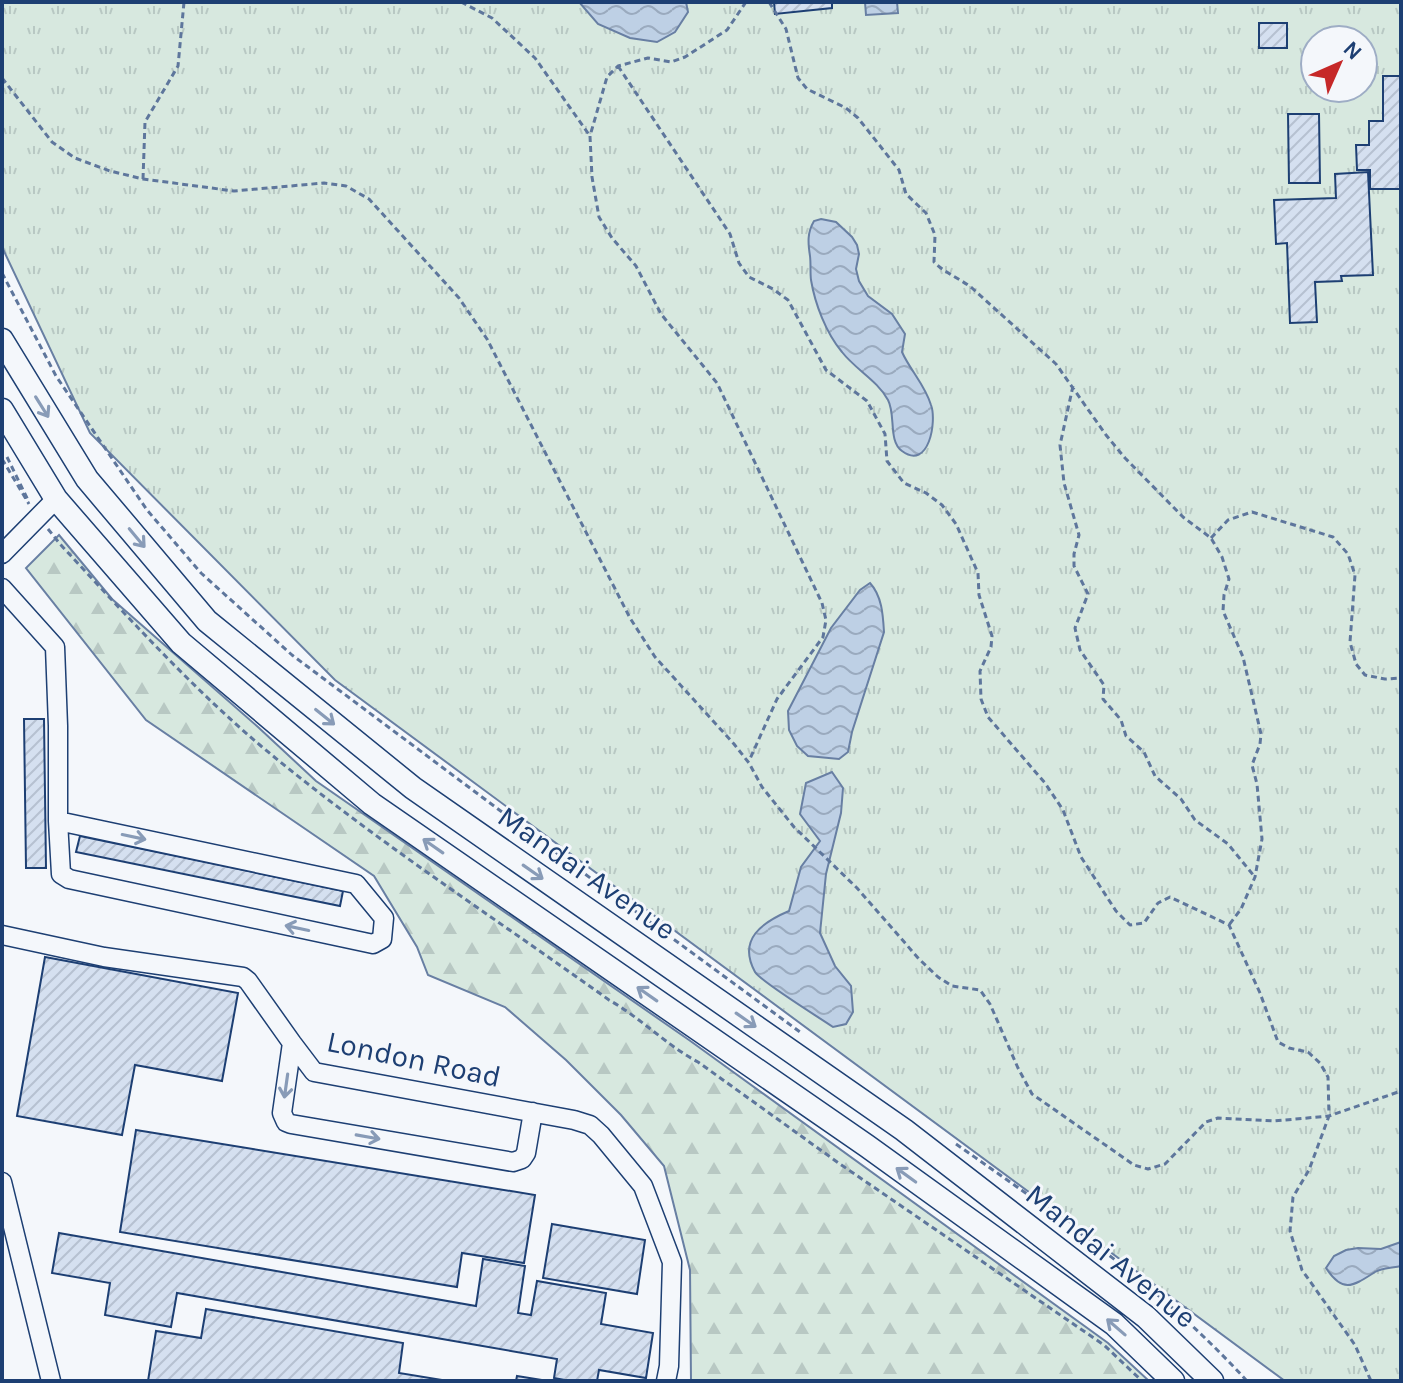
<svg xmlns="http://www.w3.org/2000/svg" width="1403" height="1383" font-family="Karla,sans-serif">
  <defs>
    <pattern id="grass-tufts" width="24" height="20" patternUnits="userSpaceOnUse" patternTransform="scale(2)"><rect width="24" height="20" fill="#d7e8df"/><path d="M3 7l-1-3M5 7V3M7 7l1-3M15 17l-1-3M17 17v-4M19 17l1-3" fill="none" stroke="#b8c8c3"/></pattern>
    <pattern id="forest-firs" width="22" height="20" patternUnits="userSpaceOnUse" patternTransform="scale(2)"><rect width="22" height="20" fill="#d7e8df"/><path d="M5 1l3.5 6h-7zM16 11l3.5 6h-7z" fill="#b8c8c3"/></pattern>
    <pattern id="water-waves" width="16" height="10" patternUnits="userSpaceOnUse" patternTransform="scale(2)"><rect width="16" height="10" fill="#bed0e5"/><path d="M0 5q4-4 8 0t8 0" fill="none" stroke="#9aaabe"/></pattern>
    <pattern id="building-hatch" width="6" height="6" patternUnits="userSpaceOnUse" patternTransform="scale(2)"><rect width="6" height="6" fill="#d5e0f0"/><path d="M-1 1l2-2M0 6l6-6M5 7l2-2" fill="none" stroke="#b6c1d1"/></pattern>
  </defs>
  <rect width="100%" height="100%" fill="#f4f7fb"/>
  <path fill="url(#grass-tufts)" stroke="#687fa3" stroke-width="2" fill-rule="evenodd" d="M2,2H1401V1381H1285L335,680L90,433L2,247ZM1315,40H1363V88H1315Z"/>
  <path fill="url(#forest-firs)" stroke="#687fa3" stroke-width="2" d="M59,535L112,599L258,727L316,781L689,1040L1108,1343L1149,1381H691L690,1270L664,1166L621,1115L566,1060L505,1007L428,975L417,947L374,876L146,720L26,568Z"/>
  <path fill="url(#water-waves)" stroke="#687fa3" stroke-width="2" d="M579,2H686L688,12L675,32L657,42L630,38L598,24Z
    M865,2H897L898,13L866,15Z
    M821,219L836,222L852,237L857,245L859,254L856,269L859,281L868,296L892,314L905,334L902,352C910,370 925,385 931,405C937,421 929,471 902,451C888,441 896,415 888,400C877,380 856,370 842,352C826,333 815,304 811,280C810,272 811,264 810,256C808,243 807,233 814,221Z
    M870,583C882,596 883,615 884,632L852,732L848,752L839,759L808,756L797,746L789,730L788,711L831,628L860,590Z
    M832,772L843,788L841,813L826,874L820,933L835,966L851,986L853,1012L846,1024L833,1027C820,1018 760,981 755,972C737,939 763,922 789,911L801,867L820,841L800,814L806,783Z
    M1401,1242V1266C1393,1268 1382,1268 1375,1272C1353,1286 1343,1294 1326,1268L1334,1256L1346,1250L1358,1248L1381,1249Z"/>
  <path fill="url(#building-hatch)" stroke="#1d3f73" stroke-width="2" d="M774,2H832V8L775,14Z
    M1259,23H1287V48H1259Z
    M1383,76H1401V189H1370V170H1357L1356,145H1369V121H1383Z
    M1288,114H1319L1320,183H1289Z
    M1368,172L1373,275L1341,276L1342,281L1315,282L1317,322L1290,323L1287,243L1276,244L1274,200L1336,198L1335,174Z
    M24,719H44L46,868H26Z
    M80,836L343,891L340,906L76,852Z
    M45,957L238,993L222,1081L135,1065L122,1135L17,1116Z
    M136,1130L535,1195L524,1263L462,1253L457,1287L120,1232Z
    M552,1224L645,1240L637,1294L543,1278Z
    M59,1233L476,1306L483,1259L525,1266L518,1313L531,1315L537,1281L606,1293L601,1324L653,1333L646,1378L599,1370L597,1381H570L554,1378L557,1359L177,1293L171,1327L105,1315L110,1283L52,1273Z
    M206,1309L403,1343L399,1373L448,1381H148L156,1331L201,1338Z
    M517,1376L548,1381H516Z"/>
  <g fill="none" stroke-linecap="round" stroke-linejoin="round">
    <defs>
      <path id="minor" d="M2,554L56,499
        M2,588L55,647L58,726V821L61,874L69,879L373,944L382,939L384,918L356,884L58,821
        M2,935L104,957L243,977L248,981L292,1043L314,1072L574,1120L590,1125L601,1135L643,1186L672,1262L669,1366L666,1381
        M292,1043L282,1113L286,1122L291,1124L513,1162L522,1159L526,1153L533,1112
        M2,1182L51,1381"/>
      <path id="major" d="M2,340L87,479L207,621L413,788L904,1130L1146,1317L1212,1381
        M2,410L56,499L181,643L372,804L867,1146L1114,1324L1173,1381"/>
    </defs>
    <use href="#minor" stroke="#1d3f73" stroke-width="21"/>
    <use href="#major" stroke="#1d3f73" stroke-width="25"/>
    <path stroke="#5e769c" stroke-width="3" stroke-dasharray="6 4" stroke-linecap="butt" d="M461,2L492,18L535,58L590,136
      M746,2L727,30L685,57L671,62L648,58L618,66L607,77L590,136L592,177L599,217L612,238L636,266L661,314L717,383L822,603L826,620L823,637L777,699L749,761
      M769,2L786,29L798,78L807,89L846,108L858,118L899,170L906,194L926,213L935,235L934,262C945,273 959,278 972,288L1056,364L1106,435L1125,458L1183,517L1211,538L1222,557L1229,579L1224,595L1223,611L1243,657L1261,734L1260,744L1252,765L1257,784L1262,839L1255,877L1241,909L1229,925
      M618,66L730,234L739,263L749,277L773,289L788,300L826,370L867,401L885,434L887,461L904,483L926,493L942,505L956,524L978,573L979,595L992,636L991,647L980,671L981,699L988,717L1045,783L1063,810L1081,857L1116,911L1130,925L1144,923L1158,903L1170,897L1229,925L1260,993L1278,1042L1289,1048L1308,1052L1320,1063L1328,1077L1329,1116L1309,1170L1293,1197L1290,1231L1302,1270L1355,1345L1371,1381
      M2,78L52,142L75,158L110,171L143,179L234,191L324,183L346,186L369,199L459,298L487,339L630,618L655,657L734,744L749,763L762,787L794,827L857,888L919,959L938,977L952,986L980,990L990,1004L1018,1068L1032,1094L1134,1165L1148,1169L1165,1164L1206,1122L1218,1118L1274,1121L1329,1116L1401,1091
      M143,179L145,122L178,66L184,2
      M2,273L56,376L147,510L201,573L292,655L597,883L800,1032
      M1073,386L1060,445L1064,483L1079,535L1074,554V566L1088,594L1075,628L1080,650L1104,685L1103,699L1121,720L1126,736L1144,752L1155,776L1181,799L1195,820L1228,844L1254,876
      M7,457L28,500
      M2,459L29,504
      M48,529L60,544C125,614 189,685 261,746C371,838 492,916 609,1000C641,1018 666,1045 698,1062L840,1164L1104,1345L1142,1381
      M1211,538L1228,520L1252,512L1333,537L1348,554L1355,575L1350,642L1356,664L1365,675L1385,679L1401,678
      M956,1144C1059,1216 1162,1288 1247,1381"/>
    <use href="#minor" stroke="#f4f7fb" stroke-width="18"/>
    <use href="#major" stroke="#f4f7fb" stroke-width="22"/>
  </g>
  <defs><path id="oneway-shaft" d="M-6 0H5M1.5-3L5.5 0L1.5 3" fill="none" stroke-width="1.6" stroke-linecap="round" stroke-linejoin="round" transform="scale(2)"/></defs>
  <g stroke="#889bb7">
    <use href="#oneway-shaft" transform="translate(42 407) rotate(58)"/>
    <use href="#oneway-shaft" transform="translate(137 538) rotate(50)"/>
    <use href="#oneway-shaft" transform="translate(325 717) rotate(39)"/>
    <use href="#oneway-shaft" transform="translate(134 837) rotate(12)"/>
    <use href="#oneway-shaft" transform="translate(433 846) rotate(-145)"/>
    <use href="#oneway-shaft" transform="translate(533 872) rotate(35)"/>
    <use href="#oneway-shaft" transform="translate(297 928) rotate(-168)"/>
    <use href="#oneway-shaft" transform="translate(647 994) rotate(-145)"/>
    <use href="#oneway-shaft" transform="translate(746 1020) rotate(35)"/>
    <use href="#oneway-shaft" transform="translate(286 1086) rotate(98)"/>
    <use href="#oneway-shaft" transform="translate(368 1137) rotate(10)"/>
    <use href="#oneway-shaft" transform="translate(906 1175) rotate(-144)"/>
    <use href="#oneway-shaft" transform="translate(1116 1327) rotate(-139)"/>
  </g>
  <g text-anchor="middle" stroke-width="6" stroke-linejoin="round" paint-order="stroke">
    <g font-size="30" fill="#1d3f73" stroke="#f4f7fb">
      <text transform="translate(587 873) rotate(35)" y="10">Mandai Avenue</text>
      <text transform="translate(414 1059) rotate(12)" y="10">London Road</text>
      <text transform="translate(1111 1256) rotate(39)" y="10">Mandai Avenue</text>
    </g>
  </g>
  <rect width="1403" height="1383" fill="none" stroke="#1d3f73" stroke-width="8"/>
  <g transform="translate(1339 64) rotate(45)"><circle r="38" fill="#f4f7fb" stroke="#9eadc5" stroke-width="2"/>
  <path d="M0-6L14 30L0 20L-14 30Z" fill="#c62828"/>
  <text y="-12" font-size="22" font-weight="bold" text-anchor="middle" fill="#1d3f73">N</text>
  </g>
</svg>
